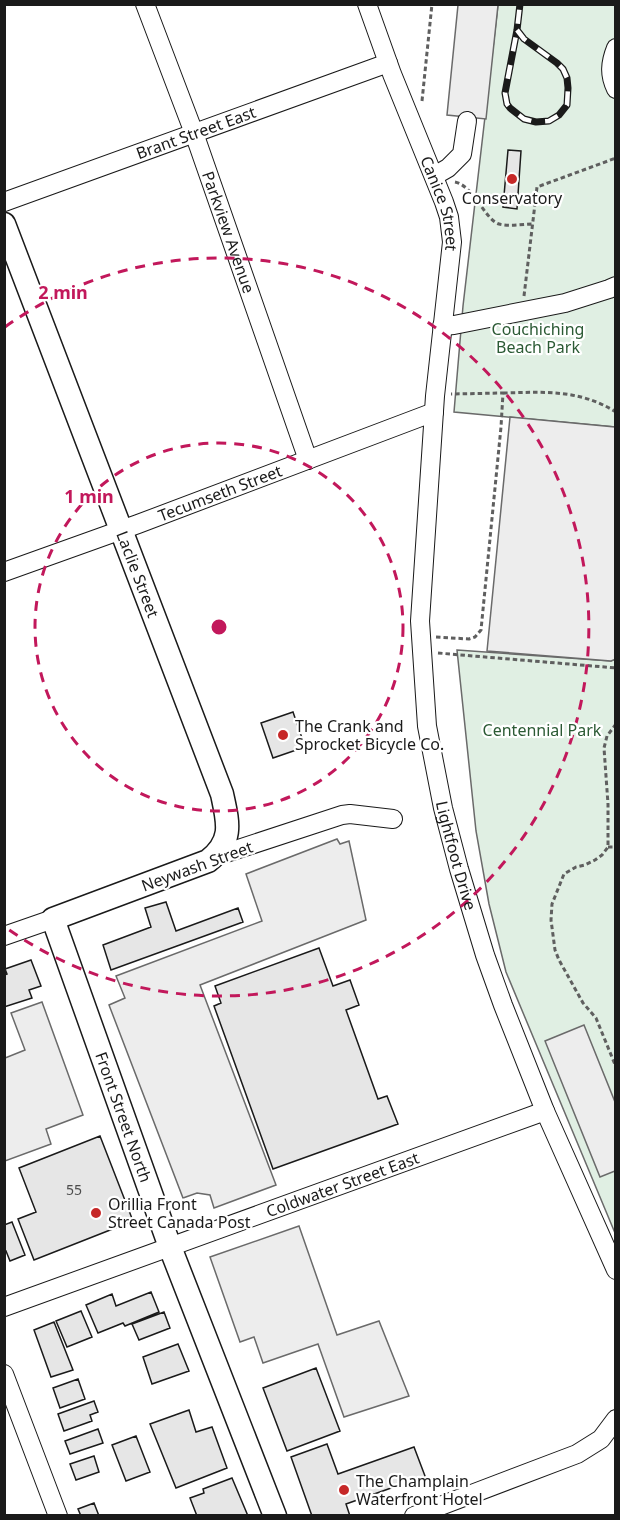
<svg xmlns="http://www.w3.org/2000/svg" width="620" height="1520" font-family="'Noto Sans',sans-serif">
  <rect width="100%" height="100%" fill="#fff"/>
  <path fill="#e0efe3" stroke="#6a6a6a" stroke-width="1.5" d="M498,5H615V427L454,412L463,306Z
    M457,650L611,661L615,659V1233L506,972L489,904L476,831Z"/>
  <path fill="#ededed" stroke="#6a6a6a" stroke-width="1.5" d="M458,5H498L486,119L447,115Z
    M510,417L615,427L616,659L611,661L487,651Z
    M337,839L340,844L349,841L366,920L200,985L276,1185L214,1208L210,1195L197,1193L183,1198L109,1005L125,998L116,976L262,921L246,874Z
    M42,1002L83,1115L46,1129L51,1144L5,1161V1058L25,1050L11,1013Z
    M584,1025L615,1102V1171L600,1177L545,1041Z
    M299,1226L337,1335L379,1321L409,1396L344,1417L318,1344L263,1363L254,1337L240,1342L210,1257Z"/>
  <path fill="#e6e6e6" stroke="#1a1a1a" stroke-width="1.5" d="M508,150L521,151L517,209L503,207Z
    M293,712L305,747L273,758L261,723Z
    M166,902L176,931L238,908L243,922L111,970L103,945L151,927L145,908Z
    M319,948L333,986L350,980L359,1005L346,1010L378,1099L387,1096L398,1124L273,1169L214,1006L221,1003L215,986Z
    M31,960L41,986L29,990L32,998L4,1007V975L7,974L5,969Z
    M100,1136L133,1221L34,1260L18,1219L36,1212L19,1168Z
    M12,1222L25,1255L10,1261L6,1251L4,1252V1225Z
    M151,1292L159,1312L125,1326L123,1323L98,1333L86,1305L112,1294L116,1306Z
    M81,1311L92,1337L67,1347L56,1321Z
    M164,1312L170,1328L139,1340L132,1324Z
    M54,1322L73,1370L51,1377L34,1330Z
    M178,1344L189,1371L152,1384L143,1357Z
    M316,1368L340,1431L287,1451L263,1388Z
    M78,1379L85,1399L60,1408L53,1388Z
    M94,1401L98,1412L90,1415L92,1421L64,1431L58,1414Z
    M189,1410L196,1432L212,1427L227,1468L176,1488L150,1424Z
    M98,1429L103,1443L70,1454L65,1441Z
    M136,1436L150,1472L126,1481L112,1445Z
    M327,1444L338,1474L414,1447L425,1476L346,1504L350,1516H312L291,1457Z
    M94,1456L99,1472L76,1480L70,1464Z
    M232,1478L248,1516H197L190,1498L204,1493L203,1489Z
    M94,1503L99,1516H81L78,1509Z"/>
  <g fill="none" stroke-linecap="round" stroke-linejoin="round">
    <defs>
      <g id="minor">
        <path id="s1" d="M145,4L194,133L308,460"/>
        <path id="s2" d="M367,4L392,74L444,202L449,217L452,242L435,396L420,621L427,726L443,808L459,869L485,955L503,1005L545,1111L616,1270"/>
        <path d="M616,48C610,63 609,75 616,89"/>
        <path d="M434,176L448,168L462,154L467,121"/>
        <path id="s3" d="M4,202L388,63"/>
        <path d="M442,326L454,325L565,303L609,289L616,286"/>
        <path id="s4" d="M4,572L138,524L434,412"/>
        <path d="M214,857L342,815L350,814L393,819"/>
        <path d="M4,936L53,919"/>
        <path id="s5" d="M4,1307L545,1111"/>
        <path d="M4,1374L58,1516"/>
        <path d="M414,1516L577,1454L601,1439L616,1419"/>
      </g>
      <g id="major">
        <path id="s6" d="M4,224L222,794C228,822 234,841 208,861L53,919L170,1247L275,1516"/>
      </g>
    </defs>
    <use href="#minor" stroke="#1a1a1a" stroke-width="20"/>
    <use href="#major" stroke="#1a1a1a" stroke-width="25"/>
    <path stroke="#5f5f5f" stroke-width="3" stroke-dasharray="4.5 3" stroke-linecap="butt" d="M422,101L432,4
      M455,182C474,186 485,220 499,224C509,227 522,224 533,224
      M524,296L537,187L616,158
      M503,393C544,392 579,389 616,412
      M436,637L469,639L475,637L481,630L501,427L503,393L451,394
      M438,653L616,668
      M616,724L607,736L604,748L608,804V847L602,855L595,860L585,865L576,867L564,874L552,904L551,920L555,950L559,960L583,1003L596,1018L616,1067
      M608,847H616"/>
    <use href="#minor" stroke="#fff" stroke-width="18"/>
    <use href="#major" stroke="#fff" stroke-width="22"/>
    <defs>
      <path id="rail" d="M517,30L524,39L557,63L563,69L567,78L568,88L567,105L559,115L549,121L536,122L524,119L510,108L507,104L505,93L517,30L520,4"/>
    </defs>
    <use href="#rail" stroke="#1a1a1a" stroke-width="7"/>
    <use href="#rail" stroke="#fff" stroke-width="4.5" stroke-dasharray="14" stroke-linecap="butt"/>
  </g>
  <g fill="none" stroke="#c2185b" stroke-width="3" stroke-dasharray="10 8">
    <circle cx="219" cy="627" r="184"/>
    <path d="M5 327A369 369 0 1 1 5 927"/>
  </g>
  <g fill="#c62828" stroke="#fff" stroke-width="2">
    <circle cx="512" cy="179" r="6"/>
    <circle cx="283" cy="735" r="6"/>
    <circle cx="96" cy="1213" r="6"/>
    <circle cx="344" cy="1490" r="6"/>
  </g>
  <g text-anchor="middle" stroke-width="4.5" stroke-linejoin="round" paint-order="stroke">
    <g font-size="14" fill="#4d4d4d">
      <text x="74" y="1195">55</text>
    </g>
    <g font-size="16" fill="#1a1a1a" stroke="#fff">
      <text dy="6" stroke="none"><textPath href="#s3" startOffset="204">Brant Street East</textPath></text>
      <text dy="6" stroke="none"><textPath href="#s2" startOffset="213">Canice Street</textPath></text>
      <text dy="6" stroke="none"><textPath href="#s1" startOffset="243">Parkview Avenue</textPath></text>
      <text dy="6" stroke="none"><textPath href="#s4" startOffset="230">Tecumseth Street</textPath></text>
      <text dy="6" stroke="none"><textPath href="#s6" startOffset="375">Laclie Street</textPath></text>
      <text dy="6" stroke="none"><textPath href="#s2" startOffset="872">Lightfoot Drive</textPath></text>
      <text transform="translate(197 866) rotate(-20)" y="6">Neywash Street</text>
      <text dy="6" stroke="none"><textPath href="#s6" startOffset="1060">Front Street North</textPath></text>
      <text dy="6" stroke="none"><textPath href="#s5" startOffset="360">Coldwater Street East</textPath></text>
    </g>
    <g font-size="16" fill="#1a1a1a" stroke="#fff" text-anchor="start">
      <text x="512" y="204" text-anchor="middle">Conservatory</text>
      <text x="295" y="732">The Crank and<tspan x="295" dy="18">Sprocket Bicycle Co.</tspan></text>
      <text x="108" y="1210">Orillia Front<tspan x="108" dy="18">Street Canada Post</tspan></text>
      <text x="356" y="1487">The Champlain<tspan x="356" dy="18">Waterfront Hotel</tspan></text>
    </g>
    <g font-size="16" fill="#2b5a34" stroke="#fff">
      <text x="538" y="335">Couchiching<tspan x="538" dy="18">Beach Park</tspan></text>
      <text x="542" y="736">Centennial Park</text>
    </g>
  </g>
  <circle cx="219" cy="627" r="9" fill="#c2185b" stroke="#fff" stroke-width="3"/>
  <g font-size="18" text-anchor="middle" font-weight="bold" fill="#c2185b" stroke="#fff" stroke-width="4.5" stroke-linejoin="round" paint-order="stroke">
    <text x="63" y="299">2 min</text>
    <text x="89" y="503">1 min</text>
  </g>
  <rect width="620" height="1520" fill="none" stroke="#1a1a1a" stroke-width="12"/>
</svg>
